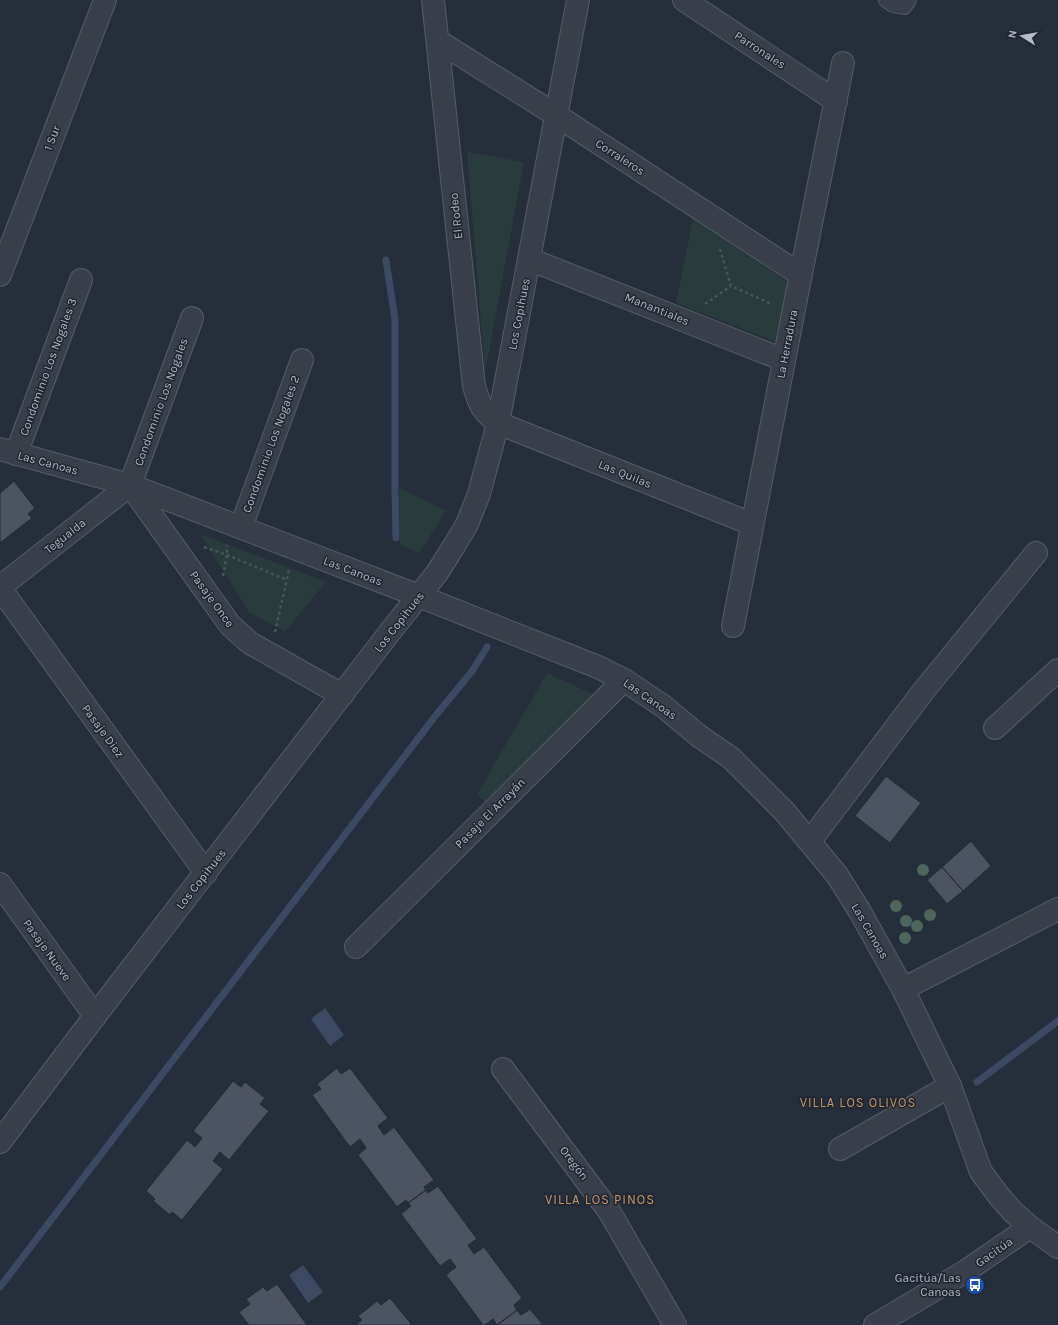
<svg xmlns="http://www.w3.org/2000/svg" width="1058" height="1325" font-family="Karla,sans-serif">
  <rect width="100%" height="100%" fill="#252e3b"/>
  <path fill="#283b3d" d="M467,152L524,162L485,373Z
    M693,219L788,282L776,342L676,303Z
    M399,488L446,511L419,553L400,545Z
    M200,534L326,582L285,632L249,612Z
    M547,673L595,695L487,804L477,794Z"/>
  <path fill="#3c4a63" d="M325,1008L344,1035L330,1046L311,1019Z
    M303,1265L323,1292L308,1303L289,1275Z"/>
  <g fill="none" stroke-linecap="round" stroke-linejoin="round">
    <path stroke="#3c4a63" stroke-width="7" d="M386,260L395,319V491L396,538
      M977,1082L1058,1021
      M0,1287L436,715L473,670L487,647"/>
  </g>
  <path fill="#4c5464" stroke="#202732" d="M14,481L35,508L28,514L32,518L0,543V493Z
    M886,776L921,803L890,843L855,816Z
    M971,841L991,866L963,891L942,867Z
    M942,867L963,891L947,904L927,880Z
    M337,1068L341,1074L350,1068L388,1118L378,1126L384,1135L394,1127L434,1180L424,1187L426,1190L408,1203L406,1200L397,1207L358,1155L366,1148L360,1139L350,1147L312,1095L321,1089L317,1084Z
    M233,1081L241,1087L245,1082L265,1098L260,1104L269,1111L229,1160L220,1152L213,1161L223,1169L182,1220L172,1212L170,1215L153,1201L155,1199L146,1191L187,1140L195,1147L202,1138L193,1131Z
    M438,1186L477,1239L468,1245L474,1254L484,1247L522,1298L514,1305L517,1310L497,1325L493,1319L485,1325H483L446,1275L456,1267L450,1259L440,1266L401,1214L411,1206L408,1203L426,1190L428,1193Z
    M277,1284L307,1325H249L239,1312L250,1304L246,1299L263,1287L267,1291Z
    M390,1298L412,1325H355L362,1320L358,1316L377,1301L381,1305Z
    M530,1309L543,1325H497L517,1310L521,1315Z"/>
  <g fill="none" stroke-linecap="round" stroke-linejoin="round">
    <defs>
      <path id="service" d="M886,0L893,5L904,7L909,0"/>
      <path id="minor" d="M433,0L474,386C480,406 482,411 498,423L752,524
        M684,0L836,101
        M438,41L556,115L801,275
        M529,259L784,360
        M0,275L105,0
        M16,454L81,280
        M130,485L230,625L250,643L342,695
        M130,485L192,318
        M241,527L302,360
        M0,587L130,485
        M0,588L206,873
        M733,626L793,314L843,63
        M995,728L1058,670
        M810,841L925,689L1036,553
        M0,884L95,1016
        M356,947L624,680
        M903,989L1058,909
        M503,1069L609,1211L675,1325
        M840,1149L950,1086"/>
      <path id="tertiary" d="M0,449L130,485L419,596L598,667L624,680L663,706L699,736L731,758L784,811L837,875L859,910L903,989L950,1086L981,1172L999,1196L1013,1212L1030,1227L1058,1247
        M0,1142L95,1016L393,628L437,573L454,546L467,524L479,494L498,423L578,0
        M875,1325L966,1271L1030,1227"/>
    </defs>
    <use href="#service" stroke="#575e69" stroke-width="16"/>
    <use href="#minor" stroke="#575e69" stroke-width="24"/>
    <use href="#tertiary" stroke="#575e69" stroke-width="24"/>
    <path stroke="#47585b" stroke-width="2.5" stroke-dasharray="3 3" stroke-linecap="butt" d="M720,249L731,286L772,304
      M705,304L731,286
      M204,547L227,555L287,580
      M223,576L227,555V545
      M275,632L289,570"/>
    <use href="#service" stroke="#39404b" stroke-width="14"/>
    <use href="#minor" stroke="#39404b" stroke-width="22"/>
    <use href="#tertiary" stroke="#39404b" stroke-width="22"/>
  </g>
  <g fill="#4d675d">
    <circle cx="923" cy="870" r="6"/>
    <circle cx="896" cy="906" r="6"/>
    <circle cx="930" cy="915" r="6"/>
    <circle cx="906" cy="921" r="6"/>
    <circle cx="917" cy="926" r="6"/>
    <circle cx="905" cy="938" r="6"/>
  </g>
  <defs>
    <symbol id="bus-disc" viewBox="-11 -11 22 22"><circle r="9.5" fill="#1a4fb4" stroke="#1e2530"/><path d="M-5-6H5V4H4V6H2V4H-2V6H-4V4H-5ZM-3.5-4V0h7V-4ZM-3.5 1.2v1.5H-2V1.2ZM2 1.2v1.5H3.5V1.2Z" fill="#fff"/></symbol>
  </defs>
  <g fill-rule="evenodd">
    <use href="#bus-disc" x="964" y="1274" width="22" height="22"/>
  </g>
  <g text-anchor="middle" stroke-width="3" stroke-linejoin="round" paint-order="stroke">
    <g font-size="12" fill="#b5bbc7" stroke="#1e2530">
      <text transform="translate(760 50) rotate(33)" y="4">Parronales</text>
      <text transform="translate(52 138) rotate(-69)" y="4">1 Sur</text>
      <text transform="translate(620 157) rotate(33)" y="4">Corraleros</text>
      <text transform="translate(456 216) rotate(-96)" y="4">El Rodeo</text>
      <text transform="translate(657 309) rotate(22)" y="4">Manantiales</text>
      <text transform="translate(519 314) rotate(-79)" y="4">Los Copihues</text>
      <text transform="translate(787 344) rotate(-79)" y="4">La Herradura</text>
      <text transform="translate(48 367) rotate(-70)" y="4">Condominio Los Nogales 3</text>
      <text transform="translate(161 402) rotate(-70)" y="4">Condominio Los Nogales</text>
      <text transform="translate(271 444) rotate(-70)" y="4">Condominio Los Nogales 2</text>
      <text transform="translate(48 463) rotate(15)" y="4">Las Canoas</text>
      <text transform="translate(625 474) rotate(22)" y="4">Las Quilas</text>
      <text transform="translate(65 536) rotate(-38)" y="4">Tegualda</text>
      <text transform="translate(353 571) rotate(21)" y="4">Las Canoas</text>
      <text transform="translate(212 599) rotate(54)" y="4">Pasaje Once</text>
      <text transform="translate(399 622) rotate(-52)" y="4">Los Copihues</text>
      <text transform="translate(650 699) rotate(35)" y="4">Las Canoas</text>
      <text transform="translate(103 731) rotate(54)" y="4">Pasaje Diez</text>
      <text transform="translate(490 813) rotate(-45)" y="4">Pasaje El Arrayán</text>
      <text transform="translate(201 879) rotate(-52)" y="4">Los Copihues</text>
      <text transform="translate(870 931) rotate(60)" y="4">Las Canoas</text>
      <text transform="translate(47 950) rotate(54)" y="4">Pasaje Nueve</text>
      <text transform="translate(574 1163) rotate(53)" y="4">Oregón</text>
      <text transform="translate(994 1252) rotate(-35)" y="4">Gacitúa</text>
    </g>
    <g font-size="12" fill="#b5bbc7" stroke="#1e2530" text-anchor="end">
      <text x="961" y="1282">Gacitúa/Las<tspan x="961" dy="14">Canoas</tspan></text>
    </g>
    <g font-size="13" letter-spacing="1" fill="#cb9a6b" stroke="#1e2530">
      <text x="858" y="1107">VILLA LOS OLIVOS</text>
      <text x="600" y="1204">VILLA LOS PINOS</text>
    </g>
  </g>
  <g transform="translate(1022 36) rotate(281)" stroke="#1e2530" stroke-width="3" paint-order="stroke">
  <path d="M0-3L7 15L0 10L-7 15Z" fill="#b5bbc7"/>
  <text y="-6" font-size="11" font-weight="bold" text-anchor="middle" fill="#b5bbc7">N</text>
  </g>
</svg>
